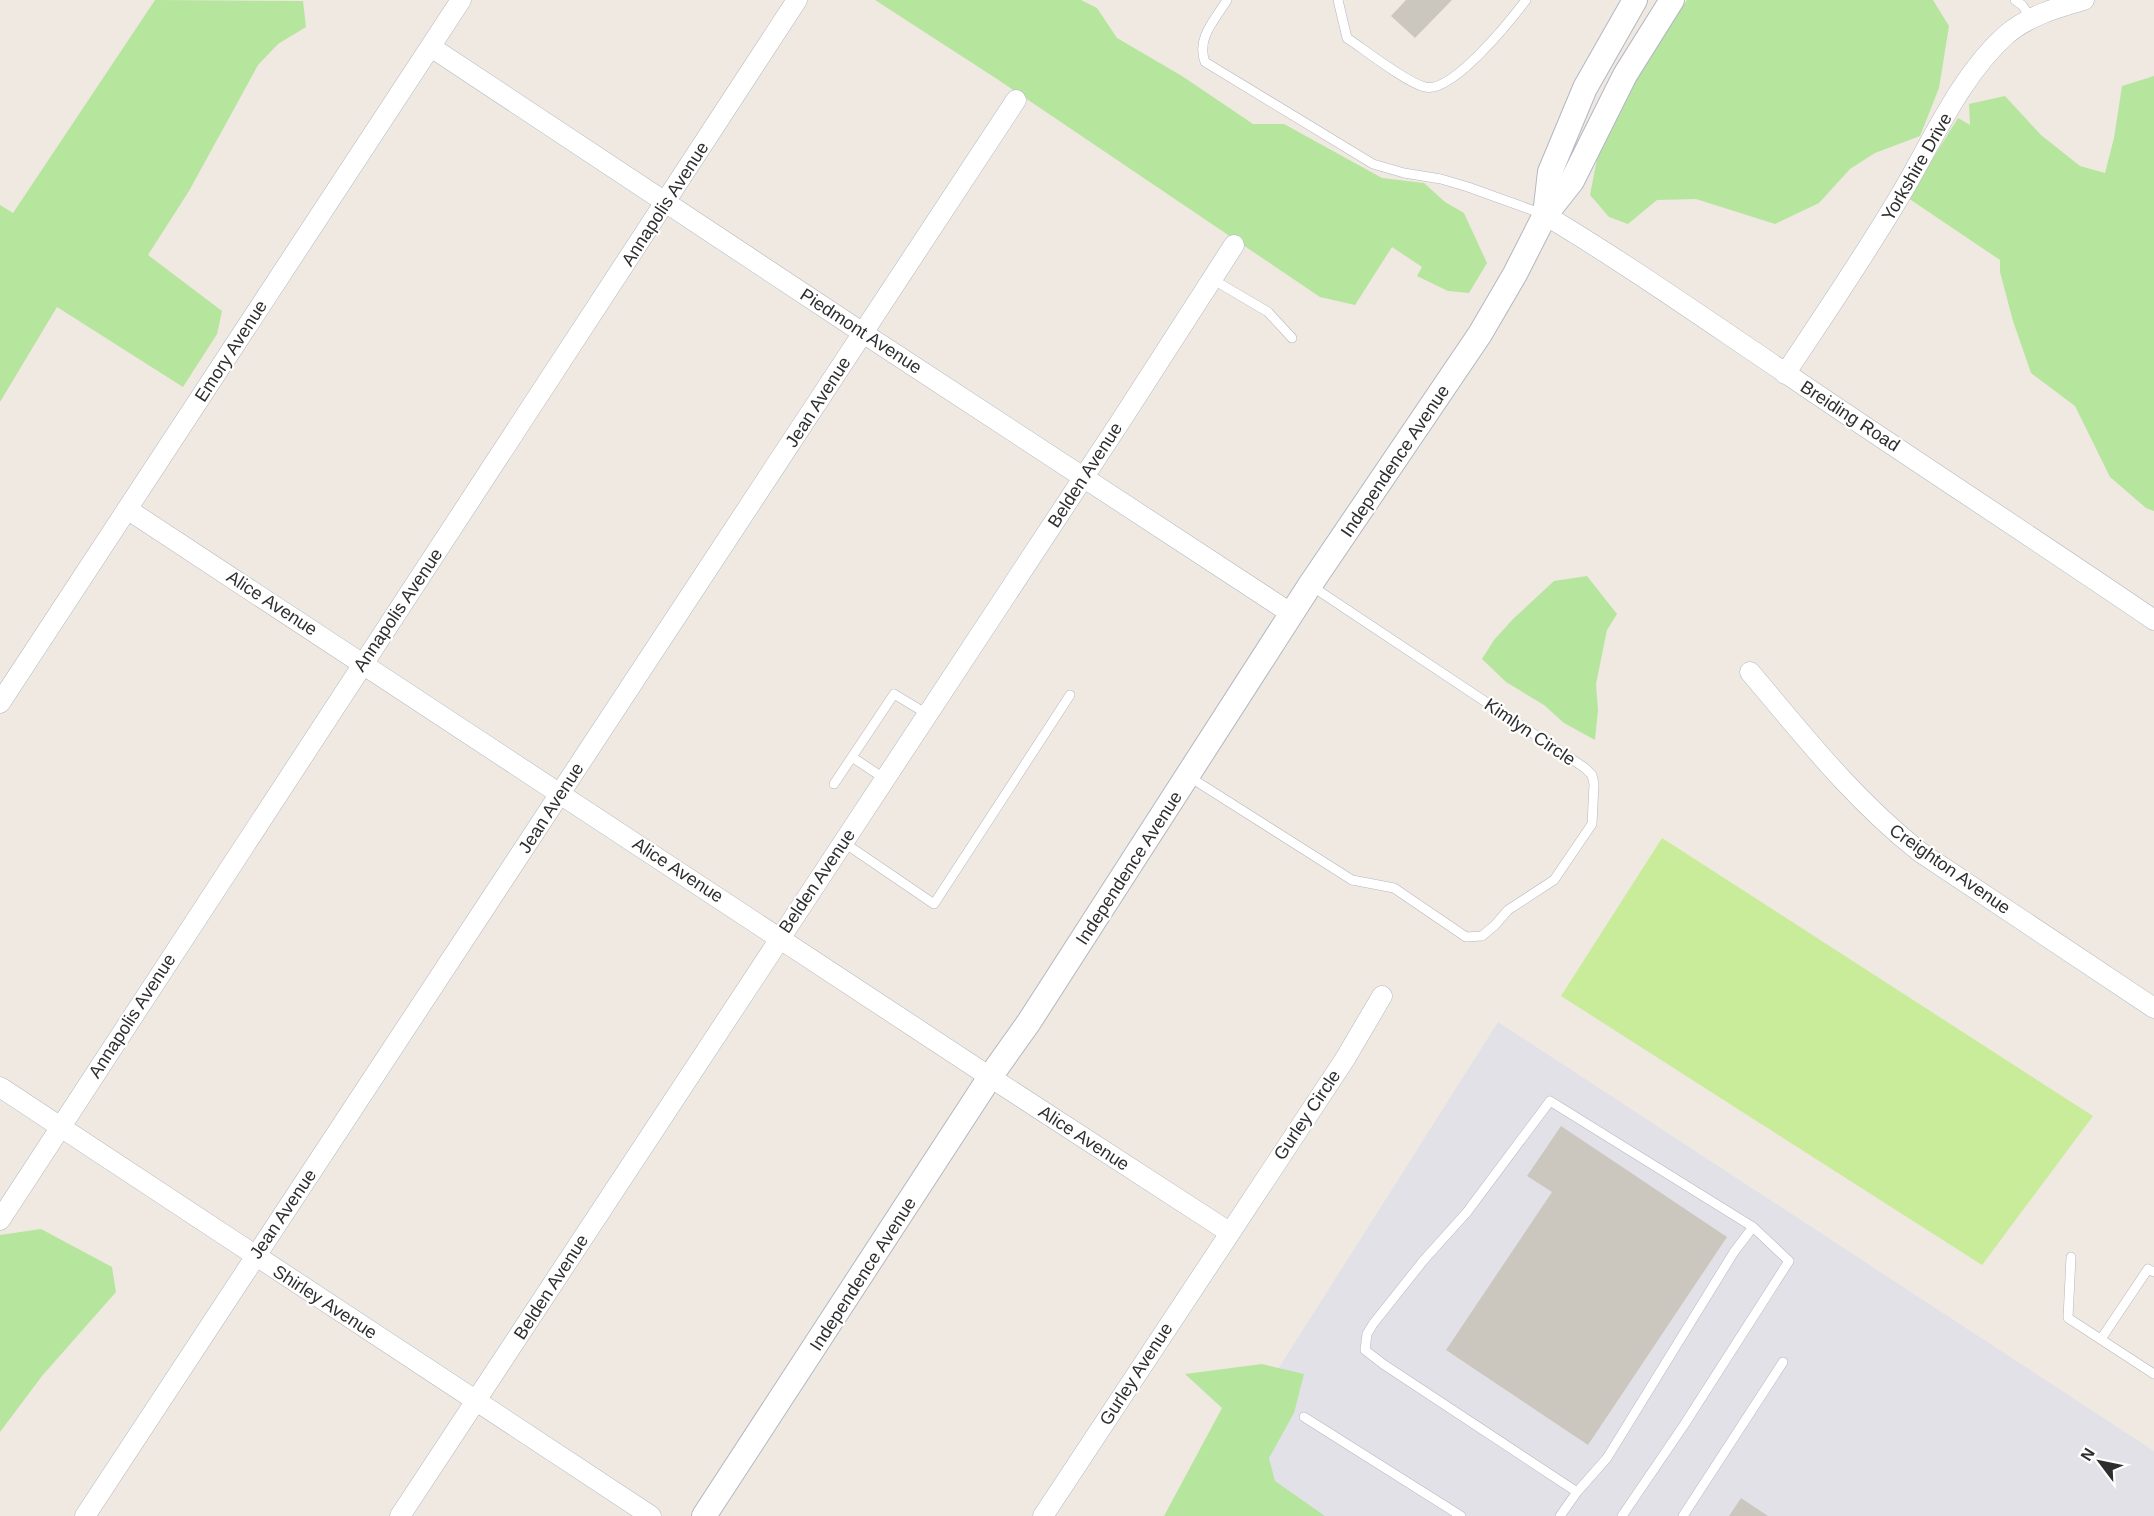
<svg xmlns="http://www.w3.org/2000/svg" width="2154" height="1516" font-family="Helvetica,sans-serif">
  <rect width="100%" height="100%" fill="#efe9e1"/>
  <path fill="#e3e1e8" d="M1498,1022L2154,1451V1516H1185Z"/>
  <path fill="#b6e59e" d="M155,0L303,1L306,27L278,44L258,65L189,191L148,255L222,311L217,334L183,387L57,307L0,402V205L13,213Z
    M875,0H1081L1097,8L1117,38L1182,76L1253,124H1284L1382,178L1424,183L1445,202L1464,213L1487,263L1469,293L1448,291L1417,276L1422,267L1392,247L1355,305L1320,297L997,79Z
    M1687,0H1933L1949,26L1939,88L1920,136L1875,153L1850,169L1819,203L1775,224L1696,199L1657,200L1628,224L1609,217L1590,195L1597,159L1626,90Z
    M2154,76V511L2146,508L2110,477L2075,406L2031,373L2013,321L2000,272V260L1908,198L1958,118L1970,125L1969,104L2005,96L2041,135L2080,166L2105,173L2114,138L2122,86Z
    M1587,576L1617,614L1607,630L1596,684L1598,710L1595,740L1564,723L1544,705L1506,682L1482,659L1494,640L1513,619L1554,581Z
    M41,1229L112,1267L116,1292L42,1376L0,1432V1235Z
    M1262,1364L1304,1374L1294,1413L1269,1458L1275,1481L1325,1516H1164L1222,1408L1185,1374Z"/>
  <path fill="#c9ec9a" d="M1662,838L2093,1116L1982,1265L1561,996Z"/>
  <path fill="#cbc7bf" d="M1406,0H1452L1415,38L1391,16Z
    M1561,1126L1727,1237L1588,1445L1446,1350L1552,1192L1527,1176Z
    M1741,1498L1768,1516H1729Z"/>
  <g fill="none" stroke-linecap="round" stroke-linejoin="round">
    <defs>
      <path id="service" d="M1227,0C1215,20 1196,38 1205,62L1373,164L1404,173L1441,179L1468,187L1543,214
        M1338,0L1347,38C1365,50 1407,83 1425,87C1452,94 1510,21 1526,0
        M2015,0L2022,5L2031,18
        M1212,279L1268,312L1292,338
        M1188,776L1352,880L1394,888L1466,937L1482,936L1495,925L1508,910L1554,880L1592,824L1594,784L1592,775L1585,768L1310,585
        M885,779L852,757L894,694L927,714
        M834,784L852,757
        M843,842L934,904L1070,695
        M2071,1257L2068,1318L2154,1374
        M2101,1339L2148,1269L2154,1272
        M1304,1417L1461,1516
        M1560,1516L1577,1492L1607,1458L1734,1252L1753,1227L1550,1101L1467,1212L1423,1261L1373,1324L1367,1334L1365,1350L1383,1364L1577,1492
        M1622,1516L1684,1425L1789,1261L1753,1227
        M1683,1516L1783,1362"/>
      <path id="minor" d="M431,47L863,333L1292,614
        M1545,215C1627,264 1705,319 1784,372C1907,456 2031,536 2154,620
        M1785,374C1825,314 1865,255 1901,194C1932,142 1960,76 2006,35C2028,16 2056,8 2084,0
        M127,509L990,1077L1229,1232
        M1750,672C1804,736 1853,799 1920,852L2154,1008
        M0,703L461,0
        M0,1087L651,1516
        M0,1220L797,0
        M85,1516L1016,100
        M400,1516L1122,419L1234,245
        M1043,1516L1345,1059L1382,996"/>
      <path id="tertiary" d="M1545,215L1550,172L1585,88L1635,0
        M704,1516L990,1077L1029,1022L1310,585L1480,334L1515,274L1545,215L1572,181L1625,75L1672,0"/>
    </defs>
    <use href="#service" stroke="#b4b7c1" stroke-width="10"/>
    <use href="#minor" stroke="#b4b7c1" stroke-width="21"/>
    <use href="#tertiary" stroke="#b4b7c1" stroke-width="26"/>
    <use href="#service" stroke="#fff" stroke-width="9"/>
    <use href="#minor" stroke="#fff" stroke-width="20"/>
    <use href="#tertiary" stroke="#fff" stroke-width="24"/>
  </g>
  <g text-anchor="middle" stroke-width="4.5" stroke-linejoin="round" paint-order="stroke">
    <g font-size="18" fill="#2e2e2e" stroke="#fff">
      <text transform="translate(1917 167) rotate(-60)" y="6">Yorkshire Drive</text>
      <text transform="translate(665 204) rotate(-57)" y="6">Annapolis Avenue</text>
      <text transform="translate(861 331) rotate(33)" y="6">Piedmont Avenue</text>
      <text transform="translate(231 351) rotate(-57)" y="6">Emory Avenue</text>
      <text transform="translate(818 402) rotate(-57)" y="6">Jean Avenue</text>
      <text transform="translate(1850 416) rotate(33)" y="6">Breiding Road</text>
      <text transform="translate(1395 461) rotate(-56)" y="6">Independence Avenue</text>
      <text transform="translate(1085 475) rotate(-57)" y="6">Belden Avenue</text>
      <text transform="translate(272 603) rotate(33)" y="6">Alice Avenue</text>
      <text transform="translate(398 610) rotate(-56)" y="6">Annapolis Avenue</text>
      <text transform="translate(1530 732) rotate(34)" y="6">Kimlyn Circle</text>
      <text transform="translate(551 808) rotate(-57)" y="6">Jean Avenue</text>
      <text transform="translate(1129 868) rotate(-57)" y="6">Independence Avenue</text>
      <text transform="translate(1950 869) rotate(35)" y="6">Creighton Avenue</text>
      <text transform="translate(678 870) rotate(33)" y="6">Alice Avenue</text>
      <text transform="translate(817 881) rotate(-56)" y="6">Belden Avenue</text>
      <text transform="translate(132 1016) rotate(-57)" y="6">Annapolis Avenue</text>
      <text transform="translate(1307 1115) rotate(-56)" y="6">Gurley Circle</text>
      <text transform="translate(1084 1138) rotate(33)" y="6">Alice Avenue</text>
      <text transform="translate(283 1214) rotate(-56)" y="6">Jean Avenue</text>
      <text transform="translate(863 1274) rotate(-57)" y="6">Independence Avenue</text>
      <text transform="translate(551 1287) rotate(-57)" y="6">Belden Avenue</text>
      <text transform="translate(325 1302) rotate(33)" y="6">Shirley Avenue</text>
      <text transform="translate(1136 1374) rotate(-57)" y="6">Gurley Avenue</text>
    </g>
  </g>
  <g transform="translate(2100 1462) rotate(302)" stroke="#ffffff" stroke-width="4.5" paint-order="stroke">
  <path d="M0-4.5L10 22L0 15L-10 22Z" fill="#2e2e2e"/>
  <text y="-9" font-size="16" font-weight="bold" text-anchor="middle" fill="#2e2e2e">N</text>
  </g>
</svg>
